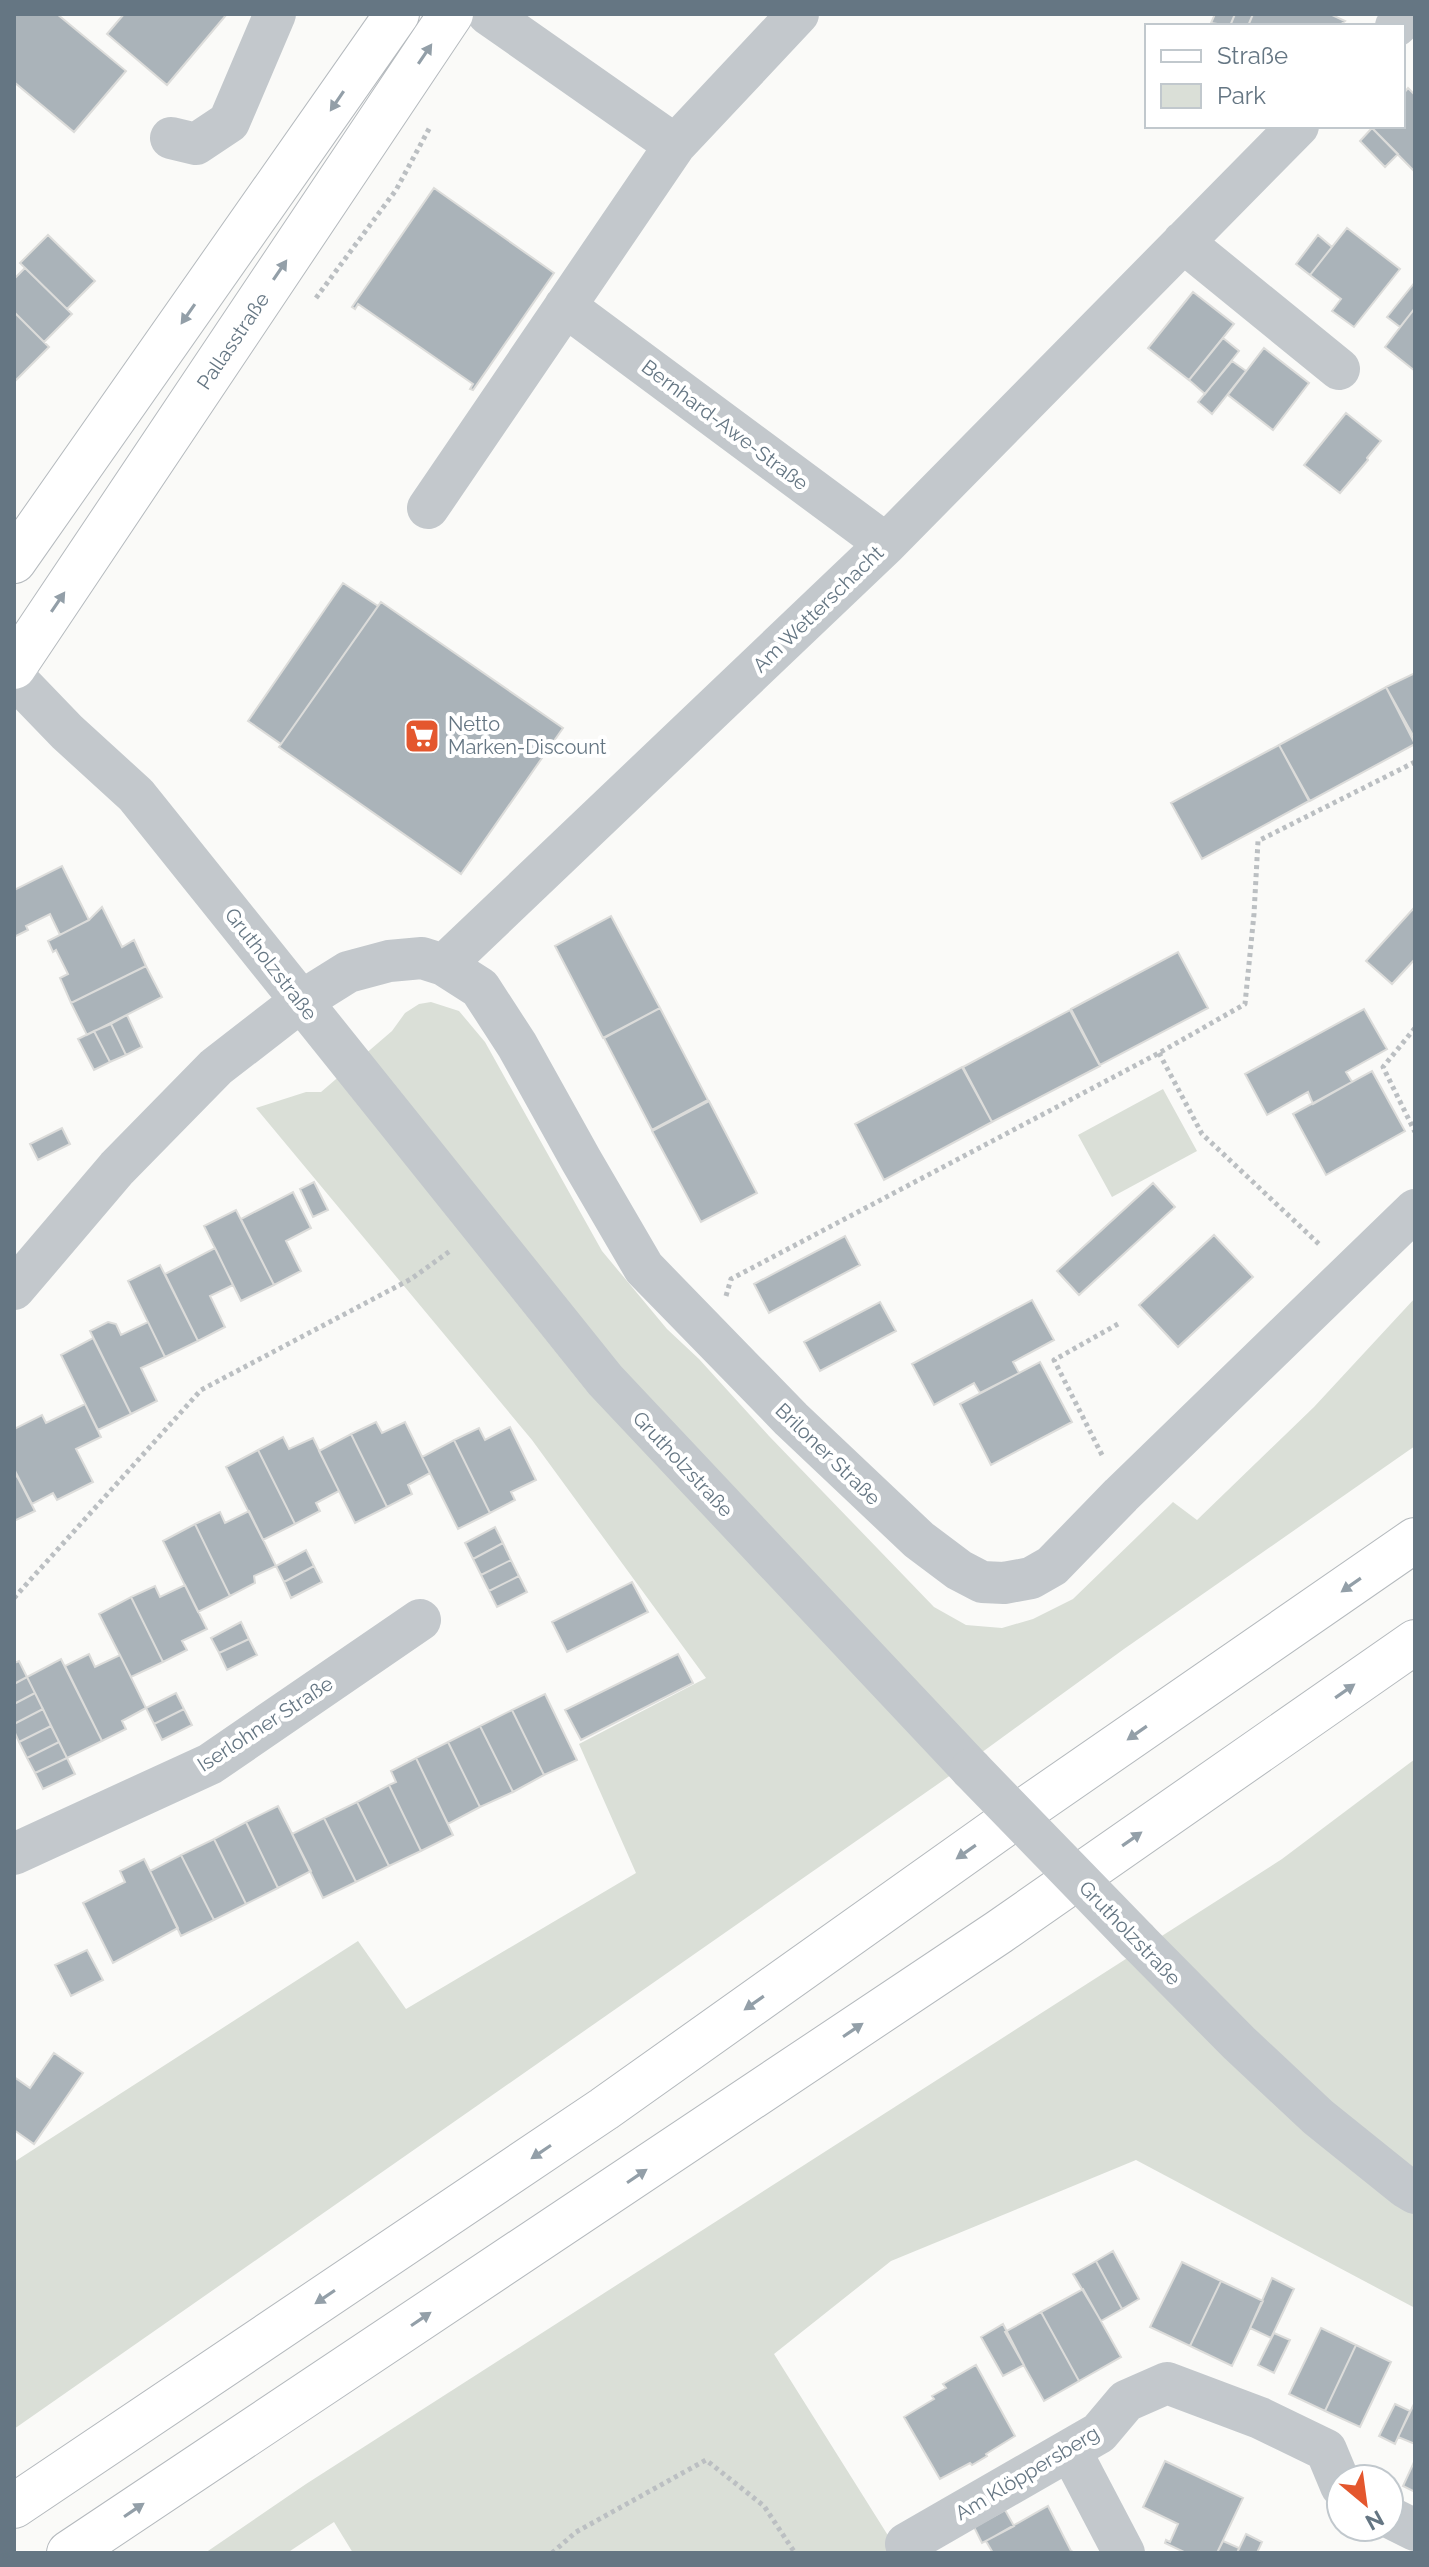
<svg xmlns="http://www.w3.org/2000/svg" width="1429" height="2567" font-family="Raleway,sans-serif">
  <rect width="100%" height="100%" fill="#fafaf8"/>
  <path fill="#dadfd7" d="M431,1002L459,1011L485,1042L602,1251L667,1329L699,1359L769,1436L934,1607L966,1625L1002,1628L1033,1619L1073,1599L1173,1502L1197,1520L1314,1407L1415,1298V1446L1124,1649L948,1777L14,2429V2162L358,1941L406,2009L636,1873L579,1744L706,1678L532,1440L256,1108L306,1092H321L392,1031L405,1013L419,1004Z
    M1163,1089L1197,1151L1112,1197L1078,1135Z
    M1415,1759V2308L1136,2160L891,2261L774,2354L899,2553H353L334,2522L287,2553H205L306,2484L1282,1859Z"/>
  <path fill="#aab3b9" stroke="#dcdcda" stroke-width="2" d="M14,14H57L126,71L74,132L14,82Z
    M124,14H227L167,85L107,34Z
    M1215,14H1235L1230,26L1211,23Z
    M1235,14H1253L1248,26H1230Z
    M1253,14H1330L1345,21L1339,26H1248Z
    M1408,88L1415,95V172L1370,126H1403V94Z
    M1372,128L1398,154L1385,167L1360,141Z
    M434,188L554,273L473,390L470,389L473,384L358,304L355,309L352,307Z
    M1347,228L1400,269L1354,327L1332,311L1341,299L1310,275Z
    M48,235L95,281L67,309L20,263Z
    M1318,235L1332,247L1310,275L1296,264Z
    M25,268L72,314L44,342L14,312V279Z
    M1415,282V308L1400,327L1387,317Z
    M1193,292L1234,324L1189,380L1148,348Z
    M1415,308V371L1385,347Z
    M14,312L49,347L14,382Z
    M1223,338L1239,351L1205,394L1189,380Z
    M1264,348L1309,383L1273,430L1228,395Z
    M1232,361L1246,371L1212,414L1198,402Z
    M1346,413L1381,441L1367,458L1368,460L1340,493L1304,465Z
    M343,583L378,606L281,744L248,721Z
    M381,602L563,728L461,874L279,747Z
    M1415,673V739L1386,687Z
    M1386,687L1415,744L1310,801L1279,745Z
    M1279,745L1309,801L1202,859L1171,803Z
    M62,866L89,920L60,935L50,914L26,926L28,930L14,937V890Z
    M102,907L122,947L134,940L146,966L71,1003L60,978L68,974L56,950L53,952L48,941L89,920Z
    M1413,909L1415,911V959L1392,984L1366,961Z
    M611,916L660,1008L603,1038L555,946Z
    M1178,952L1208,1008L1100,1065L1071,1009Z
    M146,966L162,997L87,1035L71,1003Z
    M660,1008L708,1100L652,1130L604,1038Z
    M1364,1009L1387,1049L1346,1072L1352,1082L1313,1104L1308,1092L1267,1115L1245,1074Z
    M1070,1010L1100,1066L992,1122L963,1067Z
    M127,1015L142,1047L126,1055L111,1024Z
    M111,1024L126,1055L110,1062L94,1031Z
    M94,1031L110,1062L94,1070L78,1039Z
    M962,1067L992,1122L884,1180L855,1124Z
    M1372,1071L1405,1131L1326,1175L1293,1114Z
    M709,1101L757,1193L701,1222L652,1131Z
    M62,1128L70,1144L38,1160L30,1144Z
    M314,1182L328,1210L313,1217L300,1189Z
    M1153,1183L1175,1207L1079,1295L1057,1271Z
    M293,1192L311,1228L286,1241L301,1271L274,1285L241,1219Z
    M236,1210L274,1285L241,1301L204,1226Z
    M1214,1235L1253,1277L1178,1347L1139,1305Z
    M845,1236L860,1265L769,1313L754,1284Z
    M215,1248L233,1285L210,1296L225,1327L198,1341L165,1274Z
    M160,1265L198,1341L165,1357L128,1281Z
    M1032,1300L1054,1340L1013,1362L1019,1373L980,1393L974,1383L934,1405L912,1364Z
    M880,1302L896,1331L820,1371L804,1342Z
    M108,1322L116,1324L121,1335L148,1322L165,1357L141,1368L157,1401L131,1414L90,1331Z
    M93,1338L131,1414L98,1430L61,1355Z
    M1040,1362L1072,1422L991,1465L960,1404Z
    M85,1404L101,1437L76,1449L93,1482L57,1500L53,1493L32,1504L14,1469V1429L42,1415L46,1423Z
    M376,1422L382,1433L405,1422L430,1473L408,1485L412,1494L387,1507L351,1434Z
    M510,1427L536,1480L511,1492L515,1500L490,1513L454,1440L479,1428L485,1440Z
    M351,1434L387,1507L355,1523L319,1451Z
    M283,1437L289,1449L313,1438L339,1491L316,1503L320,1511L295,1524L258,1450Z
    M454,1440L490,1513L458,1529L422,1457Z
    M258,1450L295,1524L263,1540L226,1467Z
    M17,1476L35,1511L14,1521V1477Z
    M249,1511L276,1566L254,1576L255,1583L230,1596L195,1524L220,1512L225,1523Z
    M195,1524L230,1596L198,1612L163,1541Z
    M495,1527L503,1543L473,1559L465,1543Z
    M503,1543L511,1560L481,1575L473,1559Z
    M306,1550L314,1566L284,1582L276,1566Z
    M511,1560L519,1576L489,1591L481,1575Z
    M314,1566L322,1582L291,1598L284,1582Z
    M519,1576L527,1592L497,1607L489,1591Z
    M632,1582L648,1612L567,1652L552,1622Z
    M185,1585L207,1629L182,1641L187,1650L163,1662L131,1597L155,1586L160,1597Z
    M131,1597L163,1662L131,1677L99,1614Z
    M241,1622L249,1639L219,1653L211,1638Z
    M249,1639L257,1655L227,1670L219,1653Z
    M89,1654L95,1667L120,1655L146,1708L122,1721L126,1729L102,1741L65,1666Z
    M678,1654L693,1683L581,1740L565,1710Z
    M61,1659L102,1741L67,1758L27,1677Z
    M19,1661L27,1677L14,1684V1663Z
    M27,1677L35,1693L14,1704V1684Z
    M35,1693L43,1709L14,1724V1704Z
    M176,1693L184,1709L154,1724L146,1708Z
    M545,1694L577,1760L544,1775L512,1710Z
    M43,1709L51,1726L19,1742L14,1731V1724Z
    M184,1709L192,1725L162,1740L154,1724Z
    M512,1710L544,1775L513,1792L480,1726Z
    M51,1726L59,1742L27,1758L19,1742Z
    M480,1726L513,1792L480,1807L448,1742Z
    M59,1742L67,1758L35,1773L27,1758Z
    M448,1742L480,1807L448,1824L416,1758Z
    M67,1758L75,1774L43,1789L35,1773Z
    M416,1758L453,1835L421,1851L389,1785L396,1782L391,1771Z
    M389,1785L421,1851L389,1866L357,1802Z
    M357,1802L389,1866L356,1882L324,1818Z
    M278,1806L311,1871L278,1888L246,1822Z
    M324,1818L356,1882L323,1898L292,1834Z
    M246,1822L278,1888L246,1904L214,1839Z
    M214,1839L246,1904L214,1920L181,1855Z
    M181,1855L214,1920L181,1936L150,1871Z
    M144,1859L178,1928L113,1963L83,1903L125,1882L120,1871Z
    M87,1950L103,1980L71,1996L55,1965Z
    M54,2053L83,2073L34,2144L14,2130V2077L30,2088Z
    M1113,2251L1139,2299L1122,2309L1096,2261Z
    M1096,2261L1122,2309L1101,2321L1073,2274Z
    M1182,2262L1221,2281L1190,2346L1150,2327Z
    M1272,2278L1294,2289L1271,2338L1250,2328Z
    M1221,2281L1263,2301L1232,2366L1190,2346Z
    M1083,2289L1121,2357L1079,2381L1041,2312Z
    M1041,2312L1079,2381L1044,2401L1005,2332Z
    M1003,2324L1024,2365L1003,2376L981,2337Z
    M1321,2328L1356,2345L1325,2411L1289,2394Z
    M1274,2333L1290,2340L1274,2373L1258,2365Z
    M1356,2345L1391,2362L1360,2427L1325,2411Z
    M976,2365L1015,2436L986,2454L987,2456L972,2465L970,2463L940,2479L904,2417L934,2399L932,2396L946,2388L943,2384Z
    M1415,2402V2444L1398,2437Z
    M1395,2404L1410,2411L1395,2444L1379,2436Z
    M1415,2460V2492L1403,2486Z
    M1165,2461L1243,2498L1217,2553H1186L1165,2543L1166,2540L1170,2542L1178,2524L1143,2507Z
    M1048,2506L1071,2551L1075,2553H993L986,2541Z
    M1005,2510L1014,2526L982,2543L974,2527Z
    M1246,2534L1262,2542L1257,2553H1237Z
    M1223,2541L1239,2548L1237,2553H1217Z"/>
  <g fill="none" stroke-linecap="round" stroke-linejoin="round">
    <defs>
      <path id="major" d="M14,561L397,14
        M14,667L451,14"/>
      <path id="highway" d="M14,2506L604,2109L1029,1807L1415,1540
        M69,2553L999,1932L1415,1642"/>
    </defs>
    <use href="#major" stroke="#b5babe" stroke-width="46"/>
    <use href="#highway" stroke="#b4b9bd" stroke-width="46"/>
    <path stroke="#bbbfc2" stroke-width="5" stroke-dasharray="4 4" stroke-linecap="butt" d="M316,298L396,190L430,127
      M1415,1028L1383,1067L1415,1132
      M1159,1053L1202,1134L1320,1245
      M726,1296L731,1279L1159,1053L1245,1004L1254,914L1258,841L1415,762
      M1102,1455L1054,1360L1118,1324
      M14,1598L201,1390L411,1279L450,1251
      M552,2553L576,2532L706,2460L764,2506L795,2553"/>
    <path stroke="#c3c8cc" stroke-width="42" d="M488,14L675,145
      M1396,26L1408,14
      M171,138L196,144L229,122L275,14
      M1183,242L1339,369
      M565,306L886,544
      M428,508L675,145L798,14
      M14,677L67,732L136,795L605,1380L971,1769
      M444,965L886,544L1298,126
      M14,1289L117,1168L216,1067L300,1002L348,972L389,961L422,958L444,965L480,988L517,1045L581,1160L644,1268L791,1419L919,1540L959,1570L982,1582L1004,1583L1031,1578L1052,1566L1121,1495L1415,1210
      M14,1854L210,1764L420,1620
      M1137,1940L1239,2043L1318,2117L1405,2187L1415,2193
      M1070,2450L1124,2553
      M1389,2517L1415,2530
      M906,2544L1099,2433L1126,2401L1167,2383L1260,2418L1326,2450L1341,2486"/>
    <use href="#major" stroke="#fff" stroke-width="44"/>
    <use href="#highway" stroke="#fff" stroke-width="44"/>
    <path stroke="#c3c8cc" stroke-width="42" d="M971,1769L1137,1940"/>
  </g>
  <defs><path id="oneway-solid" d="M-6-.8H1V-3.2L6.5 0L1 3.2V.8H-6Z" transform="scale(2)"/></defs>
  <g fill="#939fa8">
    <use href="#oneway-solid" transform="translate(425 54) rotate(-56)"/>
    <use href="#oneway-solid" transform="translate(337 101) rotate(124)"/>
    <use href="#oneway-solid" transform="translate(280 270) rotate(-56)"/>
    <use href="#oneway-solid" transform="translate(188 314) rotate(125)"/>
    <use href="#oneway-solid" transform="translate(58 602) rotate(-56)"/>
    <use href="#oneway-solid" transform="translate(1351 1585) rotate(145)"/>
    <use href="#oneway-solid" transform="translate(1345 1691) rotate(-35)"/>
    <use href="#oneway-solid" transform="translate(1137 1733) rotate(145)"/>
    <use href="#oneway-solid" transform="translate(1132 1839) rotate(-35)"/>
    <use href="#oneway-solid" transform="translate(966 1852) rotate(145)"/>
    <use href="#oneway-solid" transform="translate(754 2003) rotate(145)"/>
    <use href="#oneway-solid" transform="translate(853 2030) rotate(-34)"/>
    <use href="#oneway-solid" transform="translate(541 2152) rotate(146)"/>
    <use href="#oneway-solid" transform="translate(637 2176) rotate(-34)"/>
    <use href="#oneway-solid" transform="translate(325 2297) rotate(146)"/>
    <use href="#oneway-solid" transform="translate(421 2319) rotate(-34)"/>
    <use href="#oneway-solid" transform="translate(134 2510) rotate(-34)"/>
  </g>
  <defs>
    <symbol id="supermarket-square" viewBox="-11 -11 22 22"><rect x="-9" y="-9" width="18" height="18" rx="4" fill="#e4572e" stroke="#fff"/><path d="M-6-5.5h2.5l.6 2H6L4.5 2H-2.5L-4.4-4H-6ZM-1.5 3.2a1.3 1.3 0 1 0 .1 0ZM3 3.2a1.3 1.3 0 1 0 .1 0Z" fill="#fff"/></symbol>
  </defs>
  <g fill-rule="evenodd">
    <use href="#supermarket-square" x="402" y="716" width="40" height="40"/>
  </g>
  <g text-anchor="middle" stroke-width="8" stroke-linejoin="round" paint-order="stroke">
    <g font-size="20" fill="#657683" stroke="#fff">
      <text transform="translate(233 341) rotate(-56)" y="7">Pallasstraße</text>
      <text transform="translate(725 425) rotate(37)" y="7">Bernhard-Awe-Straße</text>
      <text transform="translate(818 609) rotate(-44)" y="7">Am Wetterschacht</text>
      <text transform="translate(271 964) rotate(52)" y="7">Grutholzstraße</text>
      <text transform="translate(828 1454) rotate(44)" y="7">Briloner Straße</text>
      <text transform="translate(683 1464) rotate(47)" y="7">Grutholzstraße</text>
      <text transform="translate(265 1724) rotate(-33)" y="7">Iserlohner Straße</text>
      <text transform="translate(1130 1933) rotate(46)" y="7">Grutholzstraße</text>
      <text transform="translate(1027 2473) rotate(-31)" y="7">Am Klöppersberg</text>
    </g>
    <g font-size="20" fill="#657683" stroke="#fff" text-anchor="start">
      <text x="448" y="731">Netto<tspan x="448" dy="23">Marken-Discount</tspan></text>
    </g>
  </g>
  <rect width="1429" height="2567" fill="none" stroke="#657683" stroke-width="32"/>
  <rect x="1145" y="24" width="260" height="104" fill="#ffffff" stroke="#c1c8cd" stroke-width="2"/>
  <rect x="1161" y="50" width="40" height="12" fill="#ffffff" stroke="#c1c8cd" stroke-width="2"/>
  <text x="1217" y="64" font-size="24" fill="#657683">Straße</text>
  <rect x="1161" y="84" width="40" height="24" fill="#dadfd7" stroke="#c1c8cd" stroke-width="2"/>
  <text x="1217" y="104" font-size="24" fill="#657683">Park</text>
  <g transform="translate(1365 2503) rotate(151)"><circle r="38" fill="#ffffff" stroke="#c1c8cd" stroke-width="2"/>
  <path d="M0-6L14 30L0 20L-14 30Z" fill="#e4572e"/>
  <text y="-12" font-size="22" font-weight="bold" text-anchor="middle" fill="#657683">N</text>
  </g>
</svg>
